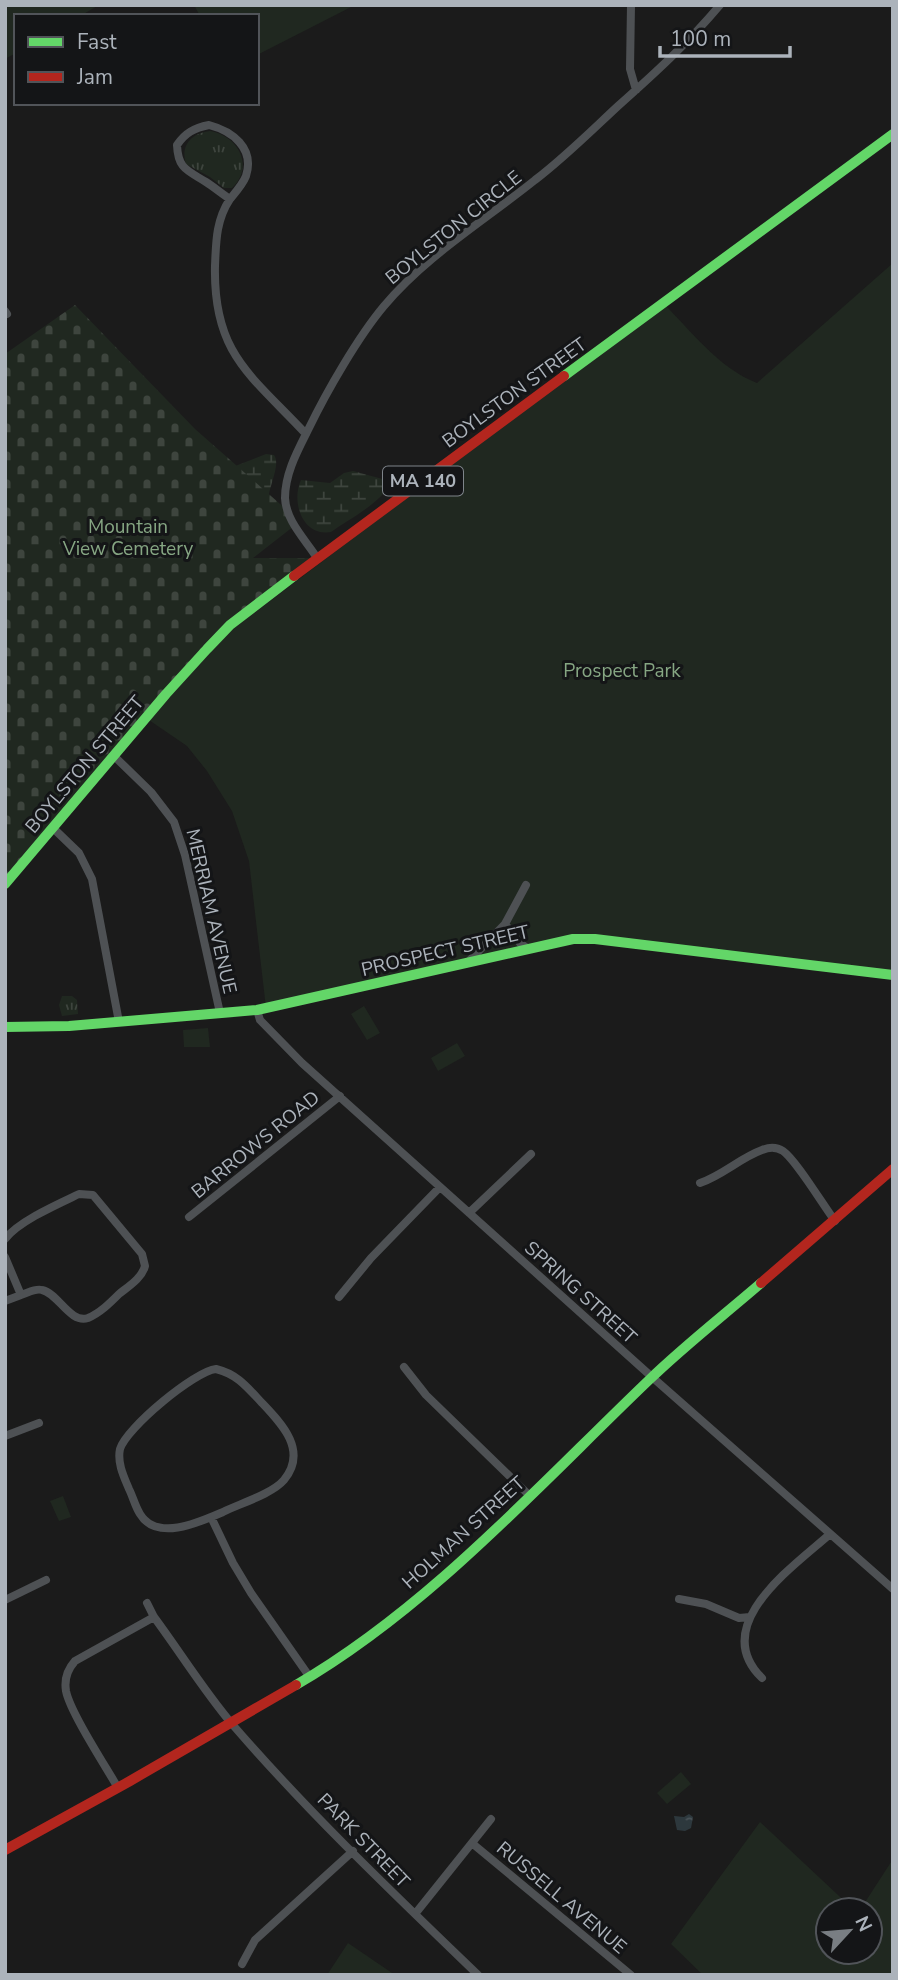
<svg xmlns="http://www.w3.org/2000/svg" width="898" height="1980" font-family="'Nunito Sans',sans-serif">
  <defs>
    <pattern id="grass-tufts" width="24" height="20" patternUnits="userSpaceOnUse" patternTransform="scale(1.75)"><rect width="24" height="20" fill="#202820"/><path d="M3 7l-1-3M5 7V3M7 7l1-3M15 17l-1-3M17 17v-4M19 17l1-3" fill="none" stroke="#3e453e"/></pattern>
    <pattern id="wetland-marsh" width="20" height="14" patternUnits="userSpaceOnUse" patternTransform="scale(1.75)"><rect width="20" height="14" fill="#202820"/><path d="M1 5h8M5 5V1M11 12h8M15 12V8" fill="none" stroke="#3e453e"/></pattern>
    <pattern id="cemetery-stones" width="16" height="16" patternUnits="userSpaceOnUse" patternTransform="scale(1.75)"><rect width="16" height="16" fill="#202820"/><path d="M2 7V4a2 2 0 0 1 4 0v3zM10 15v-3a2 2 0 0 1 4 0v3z" fill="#3e453e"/></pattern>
    <pattern id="water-ripples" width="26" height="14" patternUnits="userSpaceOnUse" patternTransform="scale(1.75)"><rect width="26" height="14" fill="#2d383d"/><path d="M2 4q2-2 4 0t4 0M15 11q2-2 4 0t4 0" fill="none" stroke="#495257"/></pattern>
  </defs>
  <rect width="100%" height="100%" fill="#1b1b1b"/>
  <path fill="url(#grass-tufts)" d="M210,131C238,136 255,166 232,188H224L210,177L186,164C180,145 192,133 210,131Z
    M62,996H72L77,1000L78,1014L62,1016L59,1005Z"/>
  <path fill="url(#wetland-marsh)" d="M266,454L274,455C281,464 269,486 268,500L230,468Z
    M353,471L386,480L389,483C386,500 346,521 331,532C302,537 291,501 301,480L330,483L344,473Z"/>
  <path fill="url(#cemetery-stones)" d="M75,305L195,429L288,511L294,526L253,558H317L230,625L5,884V354Z"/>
  <path fill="#202820" d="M5,5H99L80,16H16V53L5,59Z
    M194,5H355L257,55V16H200Z
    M893,263V975L596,939L266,1008L249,861L232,811L207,771L187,746L146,718L207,649L663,303C691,331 720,369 757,383Z
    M364,1006L380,1033L367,1040L351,1014Z
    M208,1028L210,1047H184L183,1030Z
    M457,1043L465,1056L438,1071L431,1058Z
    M63,1496L71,1517L59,1521L50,1501Z
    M681,1772L691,1784L667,1804L657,1793Z
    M760,1822L854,1910H828V1952H870V1910H860L893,1859V1975H703L671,1944Z
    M348,1943L395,1975H327Z"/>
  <path fill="url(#water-ripples)" d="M689,1814L693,1817L691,1828L685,1831L677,1830L674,1816L684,1817Z"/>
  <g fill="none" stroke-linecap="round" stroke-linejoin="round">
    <path stroke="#4e5154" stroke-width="8" d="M631,5L630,69L636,90
      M209,125C232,131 255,148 246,176C243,184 235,193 230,199C222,194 214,187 206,182C187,170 178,169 177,145C185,133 194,128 209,125Z
      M230,199C216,220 216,242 215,266C213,354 251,375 306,434
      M5,311L7,314
      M317,558C305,539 286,521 285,498C285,473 298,450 309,428C327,391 358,337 384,306C426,256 484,221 535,180C564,158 591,131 618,106C654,74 689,42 720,5
      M114,756L151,792L174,822L185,855L220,1013
      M53,828L79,853L92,879L119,1022
      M505,924L520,943L527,948
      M467,963L505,924L526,885
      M257,1010L260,1020L302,1063L652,1377L893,1589
      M700,1183C723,1175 740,1158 762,1150C769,1147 777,1147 783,1151C796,1160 823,1205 835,1221
      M469,1213L531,1154
      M189,1217L340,1096
      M5,1239C19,1221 58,1204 79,1194L93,1195L142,1254L145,1266C142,1278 129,1286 119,1294C110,1303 100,1313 88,1318C70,1324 58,1293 42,1290C35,1288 28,1293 21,1295L5,1257
      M339,1297L371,1258L440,1187
      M5,1301L21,1295
      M404,1367L426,1395L530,1496
      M216,1369C237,1374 247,1387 262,1403C282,1424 308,1451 284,1480C272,1494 239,1504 223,1512C200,1522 157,1542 140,1514C135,1506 133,1497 129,1489C124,1477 117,1463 120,1449C126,1428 195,1371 216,1369Z
      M5,1436L39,1423
      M211,1517L233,1563L251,1593L309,1676
      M679,1599L706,1604L739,1618L750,1617
      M5,1600L46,1580
      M147,1603L154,1617C180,1652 204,1691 232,1724C309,1813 394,1894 478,1975
      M762,1678C708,1625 793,1567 830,1534
      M118,1788C106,1767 70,1712 66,1691C64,1679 67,1670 75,1661L154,1617
      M473,1844L631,1975
      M415,1914L491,1819
      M242,1964L255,1940L353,1851"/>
    <path stroke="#63d668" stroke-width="10" d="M564,376L893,134
      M5,884L166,694L207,649L230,625L294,576
      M5,1027L69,1026L257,1010L573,939H595L893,975
      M296,1685C429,1608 539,1485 649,1380C684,1346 724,1315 761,1283"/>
    <path stroke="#b3261e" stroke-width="10" d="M294,576L564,376
      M761,1283L893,1169
      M5,1850L130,1781L296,1685"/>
  </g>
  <g text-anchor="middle" stroke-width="6" stroke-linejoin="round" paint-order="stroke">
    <rect fill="#141517" stroke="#7e848a" stroke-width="2" x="383" y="466.5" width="80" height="29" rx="5"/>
    <g font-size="18" font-weight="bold" fill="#acb3bb">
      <text x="423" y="487">MA 140</text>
    </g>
    <g font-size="19" fill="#acb3bb" stroke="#141517">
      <text transform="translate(453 227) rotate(-39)" y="7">BOYLSTON CIRCLE</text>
      <text transform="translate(514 392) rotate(-36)" y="7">BOYLSTON STREET</text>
      <text transform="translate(84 764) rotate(-50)" y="7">BOYLSTON STREET</text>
      <text transform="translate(212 911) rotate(77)" y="7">MERRIAM AVENUE</text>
      <text transform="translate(445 950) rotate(-13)" y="7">PROSPECT STREET</text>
      <text transform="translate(255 1144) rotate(-39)" y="7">BARROWS ROAD</text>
      <text transform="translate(581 1292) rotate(42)" y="7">SPRING STREET</text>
      <text transform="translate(463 1532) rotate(-42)" y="7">HOLMAN STREET</text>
      <text transform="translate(364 1840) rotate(46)" y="7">PARK STREET</text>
      <text transform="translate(562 1897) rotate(40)" y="7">RUSSELL AVENUE</text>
    </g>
    <g font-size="19" fill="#86a683" stroke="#141517">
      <text x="128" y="533">Mountain<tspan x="128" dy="22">View Cemetery</tspan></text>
      <text x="622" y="677">Prospect Park</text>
    </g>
  </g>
  <rect width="898" height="1980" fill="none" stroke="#acb3bb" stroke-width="14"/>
  <rect x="14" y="14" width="245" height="91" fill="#141517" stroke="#515459" stroke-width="2"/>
  <rect x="28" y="37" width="35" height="10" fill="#63d668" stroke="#515459" stroke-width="2"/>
  <text x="77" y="49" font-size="21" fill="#acb3bb">Fast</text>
  <rect x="28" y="72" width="35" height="10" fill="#b3261e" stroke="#515459" stroke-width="2"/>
  <text x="77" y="84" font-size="21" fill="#acb3bb">Jam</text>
  <g transform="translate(849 1931) rotate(64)"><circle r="33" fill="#141517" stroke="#515459" stroke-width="2"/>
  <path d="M0-5L12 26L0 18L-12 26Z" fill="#797e83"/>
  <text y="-10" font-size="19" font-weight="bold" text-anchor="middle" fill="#acb3bb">N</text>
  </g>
  <path d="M660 46v10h130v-10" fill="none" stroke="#acb3bb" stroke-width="3.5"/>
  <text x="670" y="46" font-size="21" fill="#acb3bb" stroke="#141517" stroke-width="5" paint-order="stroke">100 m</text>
</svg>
